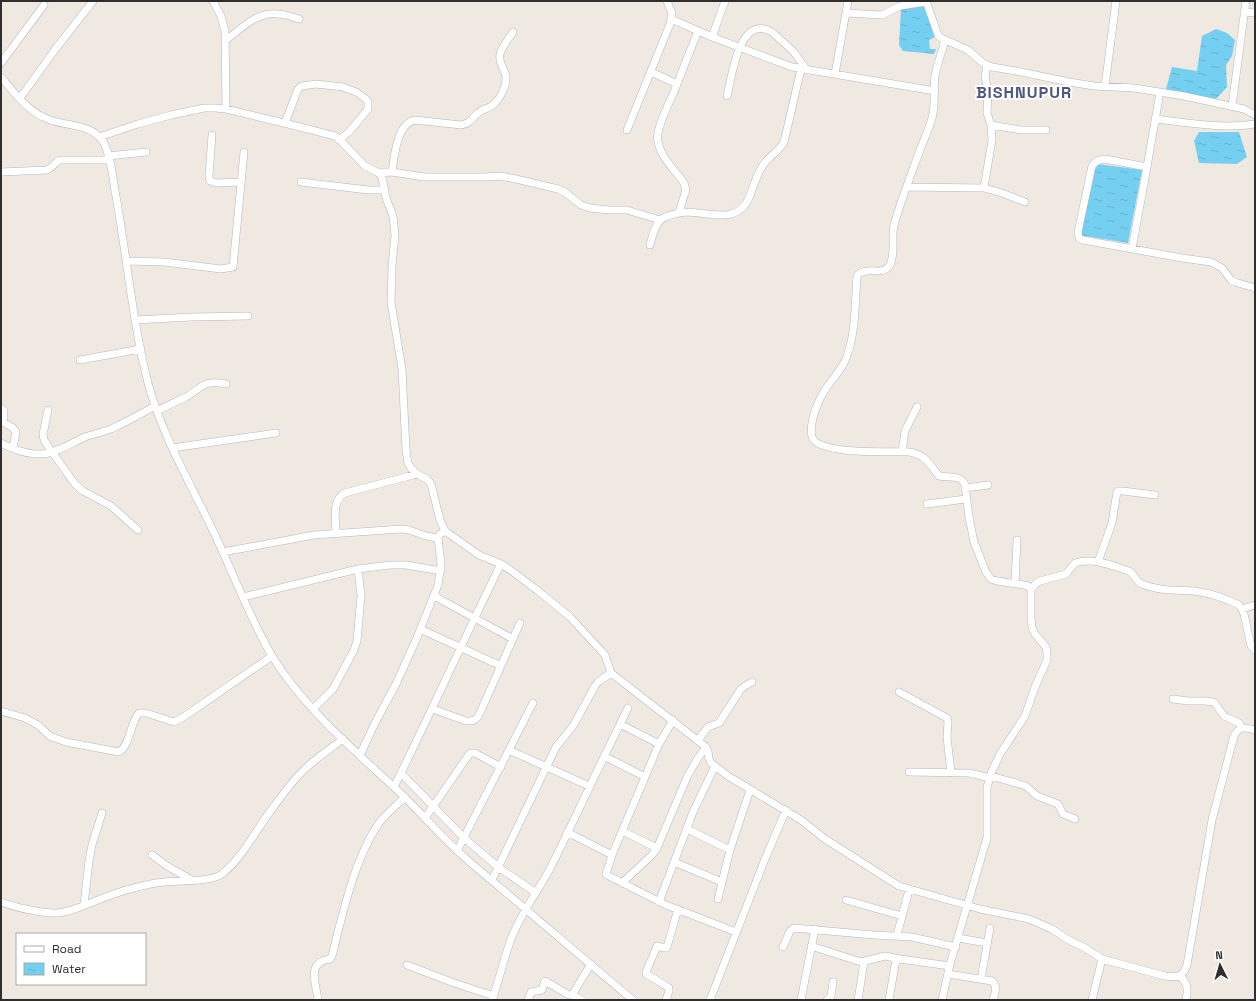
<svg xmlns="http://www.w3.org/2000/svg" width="1256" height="1001" font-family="'Space Grotesk',sans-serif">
  <defs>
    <pattern id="water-ripples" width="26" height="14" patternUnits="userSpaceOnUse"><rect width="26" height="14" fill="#75cff0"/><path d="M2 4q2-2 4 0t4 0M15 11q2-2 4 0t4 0" fill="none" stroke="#66b2ce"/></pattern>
  </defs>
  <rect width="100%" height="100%" fill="#efe9e1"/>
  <path fill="url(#water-ripples)" d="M925,6L935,37L929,40L930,49H936L934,54L903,51L899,45L901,9Z
    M1216,29L1227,33L1235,40L1232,56L1226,65L1227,87L1216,99L1180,95L1166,89L1172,67L1197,71L1202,36Z
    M1199,132H1239L1247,157L1237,164L1199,163L1194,141Z
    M1098,164L1142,170L1128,243L1079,235L1090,180Z"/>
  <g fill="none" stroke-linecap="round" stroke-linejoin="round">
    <defs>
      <path id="minor" d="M213,1L221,16L225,31L226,109
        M926,1L938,35L941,38L968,50L983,63L992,67L1016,71L1069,82L1094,86L1134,88L1184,96L1244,109L1255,115
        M1244,12L1255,13
        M846,13L882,15L900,6L926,2
        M671,19L712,37L792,67L935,91
        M712,37L725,1
        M226,40C241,29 257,11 278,14C285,14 292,17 299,19
        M1,63L44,5
        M651,72L677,84
        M835,74L848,1
        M1,77C13,91 26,109 43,117C61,127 89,122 102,140C110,151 113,177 115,191C127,255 132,320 148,383C162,436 191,484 214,533C234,574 249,617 272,656C304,708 352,748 396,789C419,810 439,835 462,855C475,867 489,878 503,890C546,926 589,964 633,1000
        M1105,86L1116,1
        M727,96C732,76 739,13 772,32L793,51L807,70
        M20,98L57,47L93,1
        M1159,98L1147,167L1105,159C1099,160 1095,161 1092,166L1078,232L1079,238L1083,240L1182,258L1211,262L1222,268L1231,280L1235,282L1255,288
        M1232,106L1246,1
        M1156,119C1188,123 1223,129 1255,124
        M285,123L298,89L302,86L316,84L343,87L356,92L366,99L368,102V109L350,131L339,140
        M991,125L1021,130H1046
        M627,130L670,24L672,14L667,1
        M212,135L209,176L210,181L217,183L241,182
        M99,137L138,124L171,115L204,108H215L226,109L288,124L335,136L341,141L365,166L379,173L382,177L386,198L393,216L395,235L392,266L391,302L402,369L406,450L408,463L411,468L417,474L427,479L431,484L440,520L445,531L479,555L501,564L509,569L537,590L570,617L605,655L611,673L706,747L708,751L709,759L711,763L728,776L801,820L825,839L899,886L980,909L1029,919L1052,929L1067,939L1087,949L1102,959L1165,976C1177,978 1183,977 1187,965L1212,820L1234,736C1239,726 1245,727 1255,730
        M108,156L146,152
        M1,172L47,170C53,168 55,161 61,160H109
        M392,172C394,157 397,123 415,120L461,125C470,124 472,118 478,113C482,109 489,109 494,104C500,99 507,85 506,77C505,69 498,63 500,54C502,46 509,39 513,32
        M379,173L392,172L424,177H485L500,176L516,179L558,189L566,193L581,205L590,208L609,210H627L660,220
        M301,182L368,190H385
        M907,187L984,188L1002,193L1025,202
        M984,188L992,140L991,125L987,113L988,90L985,77L987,65
        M679,212L686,190L684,183C675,170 660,157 658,141C655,130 669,103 674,92C682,71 690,51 698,31
        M650,245C656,221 659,215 686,212C708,212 737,225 749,198C753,188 756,176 762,167C767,157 779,152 784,142L801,69
        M1132,249L1147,167
        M127,261L164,262L221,269L233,267L244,152
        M136,320L191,317L248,316
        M80,360L141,349
        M1,408L4,411L3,422L13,428L16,432L13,448
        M48,410L43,434L44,440L52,452L75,484L83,491L111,506L138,530
        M157,411C166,406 176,402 186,397C204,386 203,380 226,384
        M1,443C12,449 29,455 42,454C57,453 71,443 85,437C93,434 103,432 111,429C126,422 141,414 155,406
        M172,448L276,433
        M902,452L905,431L917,407
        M965,488L988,485
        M927,504L966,499
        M336,534C336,520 331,500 345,493L417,474
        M223,552L314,535L373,531L401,529L409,530L426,536L438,538
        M1098,562L1112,523L1117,492L1119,491H1123L1155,495
        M1015,583L1017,540
        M1031,590L1036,583L1040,581L1066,574L1075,563C1093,557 1113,566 1129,571C1135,575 1136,582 1142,584C1158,591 1177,590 1194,591C1209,593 1225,598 1239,605L1242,609L1244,614L1251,646L1255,650
        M434,596L513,639
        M243,597L358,569L390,565H406L441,571
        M1242,609L1255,605
        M420,629L501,666
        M899,692L947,718L948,721L947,737L951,773
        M1173,699L1188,701H1204L1214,702L1224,716L1239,723L1241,728
        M313,709L333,689L354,650L357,641L361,596L358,569
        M433,709L466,721C473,721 475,721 479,715L520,623
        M1,711L25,718L38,725L51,737L55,738L66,742L119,752C130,746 130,723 139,713H146L174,722L182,718L272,656
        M673,720L659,744L612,855L606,874L609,876L666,905L736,932
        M620,724L659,744
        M698,740L708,727L719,723L741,689L745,686L752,682
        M509,750L589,786
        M360,755L375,723L396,684L416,640L438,585L441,564L438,538L440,534L445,531
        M604,756L645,777
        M909,772L969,773L990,778
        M401,773L464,838L498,867L536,893
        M991,776L1026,786L1037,796L1058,804L1063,814L1075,819
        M394,787C431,713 464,638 501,564
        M425,818L470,753H475L501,767
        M687,829L730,850
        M622,831L657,848
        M567,832L612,855
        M457,851L533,703
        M152,855L167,866L192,880
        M674,862L722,882
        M492,880L556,747L573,726L595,686L598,682L611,673
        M622,883L652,855L657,848L688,775L698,758L706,747
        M718,899L730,850L750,790
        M846,900L902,916
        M1,902C13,907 45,914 58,913C71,912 85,905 98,900C115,893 138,886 156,883C173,880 210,883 222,874C244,856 255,831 272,809C282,795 292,781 305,769C316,758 330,749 343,739
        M659,902L693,812L715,766
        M84,905L89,861L92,845L102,813
        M897,935L909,890
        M958,938L987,943
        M811,946L861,962L885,956L900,959
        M783,947L790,931L794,928L874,935L912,937L956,947
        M407,965L454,983L494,996
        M948,974L992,981C998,986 995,993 993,1000
        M1180,976C1188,983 1188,990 1186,1000
        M981,979L990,928
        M572,995L582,1000
        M318,1000C316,983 306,962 330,959L332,956C342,916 354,861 377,826C384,815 396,806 405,797
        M492,1000C499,980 504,959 511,939C521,913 538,891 551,867C577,814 602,760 628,708
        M528,1000L531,992L542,990L545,981L569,995H572L591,964
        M666,1000L669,991V988C661,983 654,978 646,974V972L657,946L665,948L667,947L678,909
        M710,1000L765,859L786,810
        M801,1000L815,929
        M827,1000L831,996L833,982
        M858,1000L864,962
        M889,1000L895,965L896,962L900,959L950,966
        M942,1000L950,964L987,838V787L992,771L1000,754L1025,716L1035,687L1047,660V654L1046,647L1035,634L1032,628L1031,618V590L1028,586L1024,585L997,581L991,579L986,572L974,542L969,517L965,485C961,474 949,478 939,476C929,464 927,456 910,452C891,451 823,455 813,439C808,430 815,409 819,401C825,386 837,376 844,363C856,339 855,302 857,276C865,265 883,277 890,265C896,252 891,238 894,225C901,200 911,175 920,150C924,139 929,129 932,118C936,104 933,90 935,76C937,64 942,52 945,40
        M1092,1000L1102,959"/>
    </defs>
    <use href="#minor" stroke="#b4b7c1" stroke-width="8"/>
    <use href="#minor" stroke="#fff" stroke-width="7"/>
  </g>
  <g text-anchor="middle" stroke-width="4" stroke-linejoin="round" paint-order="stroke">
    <g font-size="16" font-weight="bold" letter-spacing="1" fill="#4d5680" stroke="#fff">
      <text x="1024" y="98">BISHNUPUR</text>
    </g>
  </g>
  <rect width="1256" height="1001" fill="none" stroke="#2e2e2e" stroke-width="4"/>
  <rect x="16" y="933" width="130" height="52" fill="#ffffff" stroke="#ababab"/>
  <rect x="24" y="946" width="20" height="6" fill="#ffffff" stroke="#ababab"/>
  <text x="52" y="953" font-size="12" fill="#2e2e2e">Road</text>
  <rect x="24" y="963" width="20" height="12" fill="url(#water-ripples)" stroke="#ababab"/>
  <text x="52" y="973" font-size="12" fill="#2e2e2e">Water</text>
  <g transform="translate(1220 965) rotate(355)" stroke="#ffffff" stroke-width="3" paint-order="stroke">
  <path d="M0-3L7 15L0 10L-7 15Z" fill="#2e2e2e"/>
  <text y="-6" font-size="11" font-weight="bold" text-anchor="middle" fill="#2e2e2e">N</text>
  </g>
</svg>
